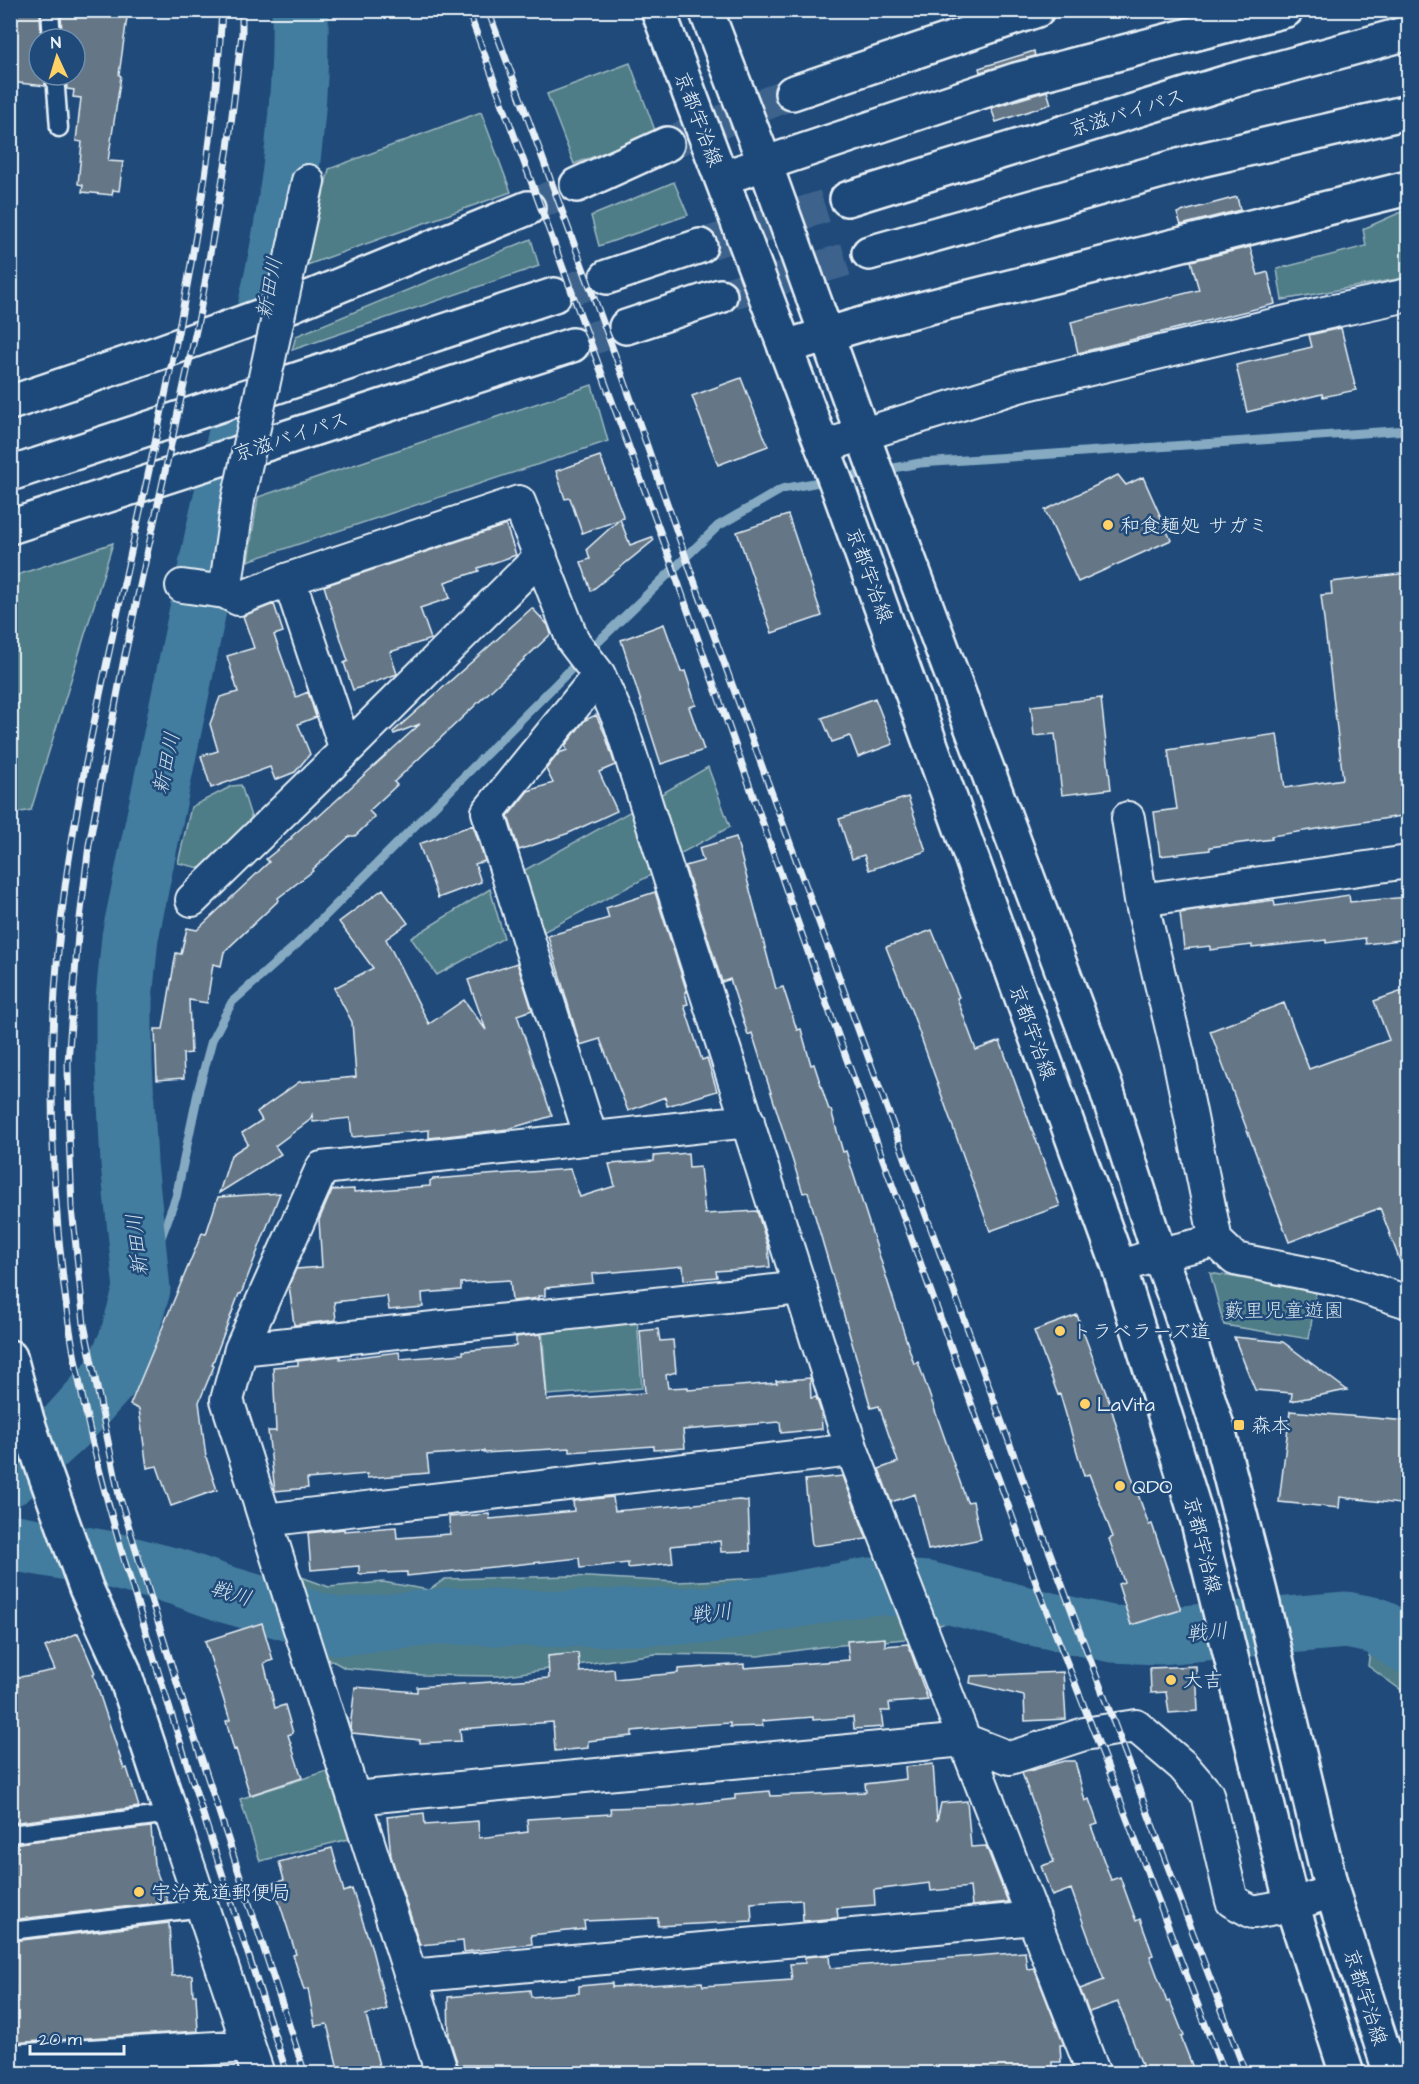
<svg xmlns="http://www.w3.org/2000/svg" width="1419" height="2084" font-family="'Architects Daughter','Klee One',sans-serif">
  <rect width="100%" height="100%" fill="#1f4a7a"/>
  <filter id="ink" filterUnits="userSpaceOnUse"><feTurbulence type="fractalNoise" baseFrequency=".0167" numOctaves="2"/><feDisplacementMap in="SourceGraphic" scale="12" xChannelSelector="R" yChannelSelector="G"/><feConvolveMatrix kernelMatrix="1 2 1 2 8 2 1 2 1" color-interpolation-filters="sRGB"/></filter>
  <g filter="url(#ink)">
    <path fill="#4f7d87" stroke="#9cb7c0" stroke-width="1.5" d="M630,63L656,133L574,164L547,94Z
      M481,112L511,192L307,265L329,169Z
      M674,182L688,215L599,246L591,216Z
      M1408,209V277L1282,300L1277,269L1366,246L1363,229Z
      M531,239L539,266L292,350L296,336Z
      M592,385L608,441L248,561L258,497Z
      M113,543L31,810L11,814V577Z
      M708,767L730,827L674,857L656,797Z
      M241,785L252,820L204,869L178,863L191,807L232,786Z
      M631,811L651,875L532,938L512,877Z
      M490,889L504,938L437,975L411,938Z
      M1210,1273L1316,1291L1309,1339L1224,1325Z
      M637,1318L642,1388L547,1395L542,1327Z
      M868,1562L931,1581L945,1623L905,1639L821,1647L758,1656L655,1654L499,1676L421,1675L345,1668L311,1649L293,1574L329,1587L383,1582L429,1590L445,1579L571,1576L677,1582L763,1578Z
      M1408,1620V1695L1368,1666L1372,1634L1395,1621Z
      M327,1771L349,1839L260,1861L240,1799Z"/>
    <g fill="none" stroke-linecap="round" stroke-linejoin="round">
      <path stroke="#85aac2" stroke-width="9" d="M142,1289L176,1197L199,1088L212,1040L232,1002L296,945L597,643L718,526L782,489L920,463L1408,430"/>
      <path stroke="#437b9e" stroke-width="57" d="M265,312C288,213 302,112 300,10
        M10,1478L66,1427L110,1378L127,1341L142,1289L129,1163L124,1063V999L130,937L213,537L240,420
        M10,1542L107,1559L177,1577L225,1594L340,1627L447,1616L567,1619L710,1615L870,1586L927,1590L1042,1619L1112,1634L1159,1636L1346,1620L1377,1626L1408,1646"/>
    </g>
    <path fill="#657786" stroke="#e8f1f8" stroke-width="1.5" d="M10,10H40L41,39H39V75H45V86L10,82Z
      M61,10H128L119,75L121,76L108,161L123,162L119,191L113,190L112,195L82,192L83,185L78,184L82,142L76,141L81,98L73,97L74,90L67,89L66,75H75V39H62Z
      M1034,51L1035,56L980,72L979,68Z
      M1047,91L1051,104L996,122L991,108Z
      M1237,197L1240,210L1181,225L1177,213Z
      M1250,247L1258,275L1268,272L1275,304L1078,353L1071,322L1199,290L1191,261Z
      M1341,328L1356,390L1323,397L1322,394L1247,412L1236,365L1312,347L1309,335Z
      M741,378L768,446L718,465L692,396Z
      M600,456L624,518L620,519L630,545L652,537L654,540L591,591L581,562L590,559L587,549L619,520L582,533L570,498L565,499L556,471Z
      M1118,475L1126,485L1143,477L1171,540L1078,582L1045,510Z
      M788,515L822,616L772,633L737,532Z
      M506,525L516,555L478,568L479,571L445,582L450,598L420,608L431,639L390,652L397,674L353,690L344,663L348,661L324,586Z
      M1408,573V815L1271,836L1272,839L1210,847V850L1160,856L1154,812L1177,809L1168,750L1277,734L1285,788L1343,779L1321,595L1332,594L1331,582Z
      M274,604L283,632L274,635L296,697L308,692L316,717L298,724L310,754L295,772L275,780L270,767L211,788L201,756L218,751L210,724L220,697L238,692L227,656L254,648L243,616Z
      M532,608L548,625L551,634L394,782L397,785L369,811L375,817L355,836H350L312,870L313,871L278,898L279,900L224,952L221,966L213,964L207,1003L189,1000L191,1053L183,1054L184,1078L157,1080L155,1029H163L176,953L181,954L187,928L197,930L269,862L266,859L292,838L291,837L315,816L317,818L420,724L394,734L393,732Z
      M664,624L681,672L685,671L696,705L689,707L704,750L661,764L621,640Z
      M875,698L893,744L858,757L850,736L832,742L822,718Z
      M1101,698L1111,789L1062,795L1055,734L1034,736L1031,706Z
      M596,715L605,734L615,765L599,772L617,811L569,833L519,850L508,816L528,791L553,783L546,769L559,753L567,750L565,746L585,720Z
      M908,797L926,851L869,870L864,855L852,859L839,819Z
      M473,825L485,861L475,864L481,882L438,898L419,844Z
      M736,837L776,989L783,987L797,1030L801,1029L811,1065L814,1064L829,1110H831L843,1152L846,1151L914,1364L918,1362L967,1502L973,1501L981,1539L928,1550L915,1494L891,1502L879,1469L898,1462L879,1406L871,1408L808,1192L803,1193L752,1033L748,1035L730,979L722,982L685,866L703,861L699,848Z
      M383,889L408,923L386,939L429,1024L464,1000L486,1030L468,980L517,963L532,1010L517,1015L552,1116L508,1129L429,1138V1130L352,1137L350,1118L313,1122L312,1115L310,1120L275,1146L281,1154L219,1193L231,1155L248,1144L242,1133L262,1120L257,1112L299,1082L356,1077L352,1022L334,988L373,968L339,922Z
      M655,892L687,992H685L688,1004L684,1005L702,1060L707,1058L717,1091L667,1106L665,1097L628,1111L600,1039L580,1045L548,936L609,918L606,908Z
      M1349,895L1350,902L1408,897V939L1366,944L1365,938L1326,943V940L1252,948V945L1210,950V946L1184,949L1180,913L1274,900L1275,906Z
      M932,930L959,997L957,998L976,1050L1000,1041L1060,1206L990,1231L913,1015L886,947Z
      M1408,989V1277H1406L1380,1208L1289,1242L1210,1031L1284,1003L1309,1069L1389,1040L1374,1001Z
      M688,1153L689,1168L700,1167L705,1214L757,1211L768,1247L770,1267L716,1271L717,1277L684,1280L683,1266L592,1274L593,1283L545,1288V1296H538L539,1298L512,1301L510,1280L461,1283V1290L422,1293L423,1307L389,1310L387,1296L334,1302L336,1320L294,1325L289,1285L296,1269L322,1267L319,1220L332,1190L354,1189V1192L430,1186V1181L433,1179L570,1169L580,1197L615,1186L609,1164L654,1161V1156Z
      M280,1193L241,1294H239L212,1365L214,1366L199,1402L206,1457L217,1490L171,1506L157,1466L147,1468L139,1409L130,1405L202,1233L206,1234L218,1197Z
      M1077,1315L1110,1404L1130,1472L1149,1525L1152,1524L1181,1610L1131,1625L1118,1584L1124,1582L1109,1539L1113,1537L1089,1474L1084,1476L1060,1394L1058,1395L1034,1331Z
      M658,1329L660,1341L673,1340L676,1372L666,1375L668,1388L688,1387V1390L777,1383L776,1381L810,1378L811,1398L816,1397L821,1412L822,1429L781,1433L780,1422L683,1430L685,1448L654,1450V1446L570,1452V1448L484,1453V1451L427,1455L429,1473L367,1478V1474L307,1479L308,1488L275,1491L268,1431H276L273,1367L298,1365V1361L340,1356V1359L399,1352L400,1359L463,1354V1351L516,1346V1337L541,1334L547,1400L645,1393L640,1331Z
      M1234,1337L1283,1342L1347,1390L1291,1401L1292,1393L1255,1390Z
      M1290,1411L1408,1421V1505L1340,1497L1339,1508L1279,1502Z
      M843,1476L867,1539L812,1546L805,1480Z
      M613,1497L615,1511L739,1500L748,1501L750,1551L721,1552L720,1541L671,1546L673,1563L628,1568V1563L580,1568L579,1558L407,1576V1572L359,1574V1566L311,1570L308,1533L344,1529V1531L396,1527L397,1538L450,1534L449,1517L489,1514L490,1519L574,1511L573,1501Z
      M262,1623L273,1660L264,1663L275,1708L285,1705L293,1733L288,1735L302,1778L250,1795L236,1749L234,1750L226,1721L230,1720L205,1641Z
      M78,1633L95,1673L93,1674L124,1769L127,1768L139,1807L10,1823V1679L55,1670L45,1647Z
      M885,1638V1646L908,1644L928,1700L889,1703L890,1711H881L883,1727L854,1729L853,1717L813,1720V1717L762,1721L763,1726L730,1727V1723L683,1726L632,1731V1736L588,1741V1748L555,1751L553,1722L460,1729L461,1741L420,1743V1740L352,1733L350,1728L355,1687L417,1692V1687L549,1678L548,1656L578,1653L580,1672L614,1669L615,1679L678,1673V1669L744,1664V1668L849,1660L847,1641Z
      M1196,1666L1198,1711L1169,1713L1166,1692L1151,1693L1150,1668Z
      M1063,1672L1066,1719L1025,1721L1024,1696L970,1683L971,1676Z
      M1064,1761H1075L1085,1801L1089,1799L1098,1824L1091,1826L1111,1880L1120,1877L1136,1921L1140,1919L1153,1955L1150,1956L1167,2002L1170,2001L1184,2036L1181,2037L1195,2073H1145L1118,2002L1089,2012L1080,1989L1104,1980L1071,1889L1052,1896L1041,1866L1054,1862L1022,1773Z
      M933,1764L937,1821L941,1803L967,1801L971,1847L986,1846L1008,1902L972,1906L970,1887L931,1891L930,1883L874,1890L875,1905L837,1908L838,1918L803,1921L802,1900L751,1903L752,1921L658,1926V1918L584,1921L585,1929L531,1935L532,1944L464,1952L463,1941L420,1945L391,1856L387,1817L424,1813L425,1825L478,1821L479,1838L528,1832L527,1819L611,1814L610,1808L673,1806L735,1799V1794L770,1791L771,1796L866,1792L865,1784L906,1779L905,1767Z
      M151,1827L154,1865L168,1902L10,1920V1844Z
      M332,1848L344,1892L352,1889L371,1946L387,2009L366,2015L381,2073H339L327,2024L315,2026L308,1989L304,1990L293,1955L296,1954L273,1883L284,1880L279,1862Z
      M169,1923L172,1976L192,1975L193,1995H196L198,2031L10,2043V1999H15L13,1941Z
      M1025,1952L1027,1969L1034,1968L1064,2045H1060L1061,2062H1052V2069L996,2073H503V2065H458L449,2037L448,1997L530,1990L531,1997L579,1993V1986L612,1983V1987L702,1982L703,1986L792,1980L790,1964L805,1963V1957L829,1955L830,1968Z
      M200,2067V2073H98Z"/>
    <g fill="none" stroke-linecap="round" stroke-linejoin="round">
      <path stroke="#3d638d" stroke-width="33" stroke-dasharray="33 16" stroke-linecap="butt" d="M667,144L792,93
        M528,208L577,185"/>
      <path stroke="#3d638d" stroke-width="33" stroke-dasharray="33 16" stroke-linecap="butt" d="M700,246L847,199
        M554,295L607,277
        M720,296L869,253
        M572,345L626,327"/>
      <defs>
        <path id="lane" d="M50,10L52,39
          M55,75L59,128
          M10,1834L171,1814
          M10,1931L203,1908"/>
        <path id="street" d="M292,254L308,181
          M822,447L1019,386L1320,314L1408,295
          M182,586L225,592L238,599L289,579
          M225,592L238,500
          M346,750L289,579L519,502L573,641L599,675L620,722L852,1450L1094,2074
          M1128,818L1141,900L1179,1058L1216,1241
          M192,900L346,750L541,556
          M1141,900L1408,862
          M591,1138L488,812L599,675
          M1119,1267L1159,1254L1216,1241L1235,1259L1341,1280L1408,1302
          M241,1349L801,1288
          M265,1520L852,1450
          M354,1798L964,1740L1010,1758L1084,1734L1136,1726L1183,1766L1207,1794L1232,1901L1253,1912L1292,1905L1332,1891
          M171,1814L258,2074
          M411,1976L1034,1918
          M10,2061L248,2046
          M442,2074L227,1400L241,1349L322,1168L748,1121"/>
        <path id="secondary" d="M792,93L1037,10
          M577,185L667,144
          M10,403L158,353L294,304L528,208
          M10,1357L27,1420L43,1468L86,1588L123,1669L171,1814"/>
        <path id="primary" d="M658,10L840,493L1119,1267L1197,1518L1292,1905L1347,2074
          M706,10L765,164L871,458L1105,1085L1159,1254L1179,1308L1218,1429L1260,1592L1332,1891L1391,2074"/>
        <path id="highway" d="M722,178L1016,80L1286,10
          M847,199L1231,81L1408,33
          M869,253L1200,160L1408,112
          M607,277L700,246
          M626,327L720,296
          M785,347L869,322L1408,188
          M10,474L554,295
          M10,527L572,345"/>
      </defs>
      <use href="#lane" stroke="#e8f1f8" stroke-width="21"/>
      <use href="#street" stroke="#e8f1f8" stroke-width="36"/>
      <use href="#secondary" stroke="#e8f1f8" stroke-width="38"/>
      <use href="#primary" stroke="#e8f1f8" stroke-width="38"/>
      <use href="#highway" stroke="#e8f1f8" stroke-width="38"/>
      <use href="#lane" stroke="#1f4a7a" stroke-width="16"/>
      <use href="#street" stroke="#1f4a7a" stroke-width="32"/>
      <use href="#secondary" stroke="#1f4a7a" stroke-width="33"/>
      <use href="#primary" stroke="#1f4a7a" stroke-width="33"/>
      <use href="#highway" stroke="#1f4a7a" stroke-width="33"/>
      <defs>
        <path id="rail" d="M222,10C211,211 162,410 119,606C99,699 78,792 65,887C47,1026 48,1170 67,1310C86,1444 127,1571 167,1700C206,1825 246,1949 287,2074
          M242,10V33L228,148L200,312L124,659L89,845L78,935L68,1062L69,1133L72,1208L84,1324L119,1495L181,1696L305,2074
          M468,10L662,537L812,963L1039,1591L1103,1755L1224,2074
          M488,10L622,374L692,575L1035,1513L1246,2074"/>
      </defs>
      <use href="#rail" stroke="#e8f1f8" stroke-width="7"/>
      <use href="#rail" stroke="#1f4a7a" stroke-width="4.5" stroke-dasharray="14" stroke-linecap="butt"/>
      <defs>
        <path id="street-bridge" d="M238,500L292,254"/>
      </defs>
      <use href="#street-bridge" stroke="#e8f1f8" stroke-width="36" stroke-linecap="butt"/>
      <use href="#street-bridge" stroke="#1f4a7a" stroke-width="32"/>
    </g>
  </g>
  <g fill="#ffd166" stroke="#1f4a7a" stroke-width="2">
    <circle cx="1108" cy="525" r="6"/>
    <circle cx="1060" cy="1331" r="6"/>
    <circle cx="1085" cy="1404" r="6"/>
    <rect x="1233" y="1419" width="12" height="12" rx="3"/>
    <circle cx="1120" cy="1486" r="6"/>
    <circle cx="1171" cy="1680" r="6"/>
    <circle cx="139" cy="1892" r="6"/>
  </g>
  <g text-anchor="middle" stroke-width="5" stroke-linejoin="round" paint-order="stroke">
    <g font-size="20" fill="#e8f1f8" stroke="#1f4a7a">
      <text transform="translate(1127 112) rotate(-17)" y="7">京滋バイパス</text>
      <text transform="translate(699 119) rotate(69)" y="7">京都宇治線</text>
      <text transform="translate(291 436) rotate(-18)" y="7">京滋バイパス</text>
      <text transform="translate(870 575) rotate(70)" y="7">京都宇治線</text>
      <text transform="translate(1033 1032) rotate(70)" y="7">京都宇治線</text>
      <text transform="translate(1203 1545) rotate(76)" y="7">京都宇治線</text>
      <text transform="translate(1366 1997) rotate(72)" y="7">京都宇治線</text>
    </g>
    <g font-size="20" fill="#e8f1f8" stroke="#1f4a7a" text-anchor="start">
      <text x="1120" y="532">和食麺処 サガミ</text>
      <text x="1072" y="1338">トラベラーズ道</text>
      <text x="1097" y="1411">LaVita</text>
      <text x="1251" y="1432">森本</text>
      <text x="1132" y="1493">QDO</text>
      <text x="1183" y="1687">大吉</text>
      <text x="151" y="1899">宇治菟道郵便局</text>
    </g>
    <g font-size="20" fill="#d1e0e7" stroke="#1f4a7a">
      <text x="1284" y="1317">藪里児童遊園</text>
    </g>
    <g font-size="21" font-style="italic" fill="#cfdfea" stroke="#1f4a7a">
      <text transform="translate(269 288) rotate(-79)" y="7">新田川</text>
      <text transform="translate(166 763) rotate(-78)" y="7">新田川</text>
      <text transform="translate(137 1245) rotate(-96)" y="7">新田川</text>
      <text transform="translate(231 1593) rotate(17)" y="7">戦川</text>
      <text transform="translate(711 1613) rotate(-6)" y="7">戦川</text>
      <text transform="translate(1207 1632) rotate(-5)" y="7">戦川</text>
    </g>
  </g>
  <rect width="1419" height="2084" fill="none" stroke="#1f4a7a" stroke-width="36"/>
  <rect x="18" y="18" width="1383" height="2048" fill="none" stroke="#e8f1f8" stroke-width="2" filter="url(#ink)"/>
  <g transform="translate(57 57) rotate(356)"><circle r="28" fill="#1f4a7a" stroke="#6f8dac" stroke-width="1.5"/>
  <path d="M0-4.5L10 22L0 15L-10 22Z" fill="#ffd166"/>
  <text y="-9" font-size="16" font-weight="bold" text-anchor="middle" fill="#e8f1f8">N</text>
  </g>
  <path d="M30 2045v9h94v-9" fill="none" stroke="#e8f1f8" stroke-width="3"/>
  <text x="39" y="2045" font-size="18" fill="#e8f1f8" stroke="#1f4a7a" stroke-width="4.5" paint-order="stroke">20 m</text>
</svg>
